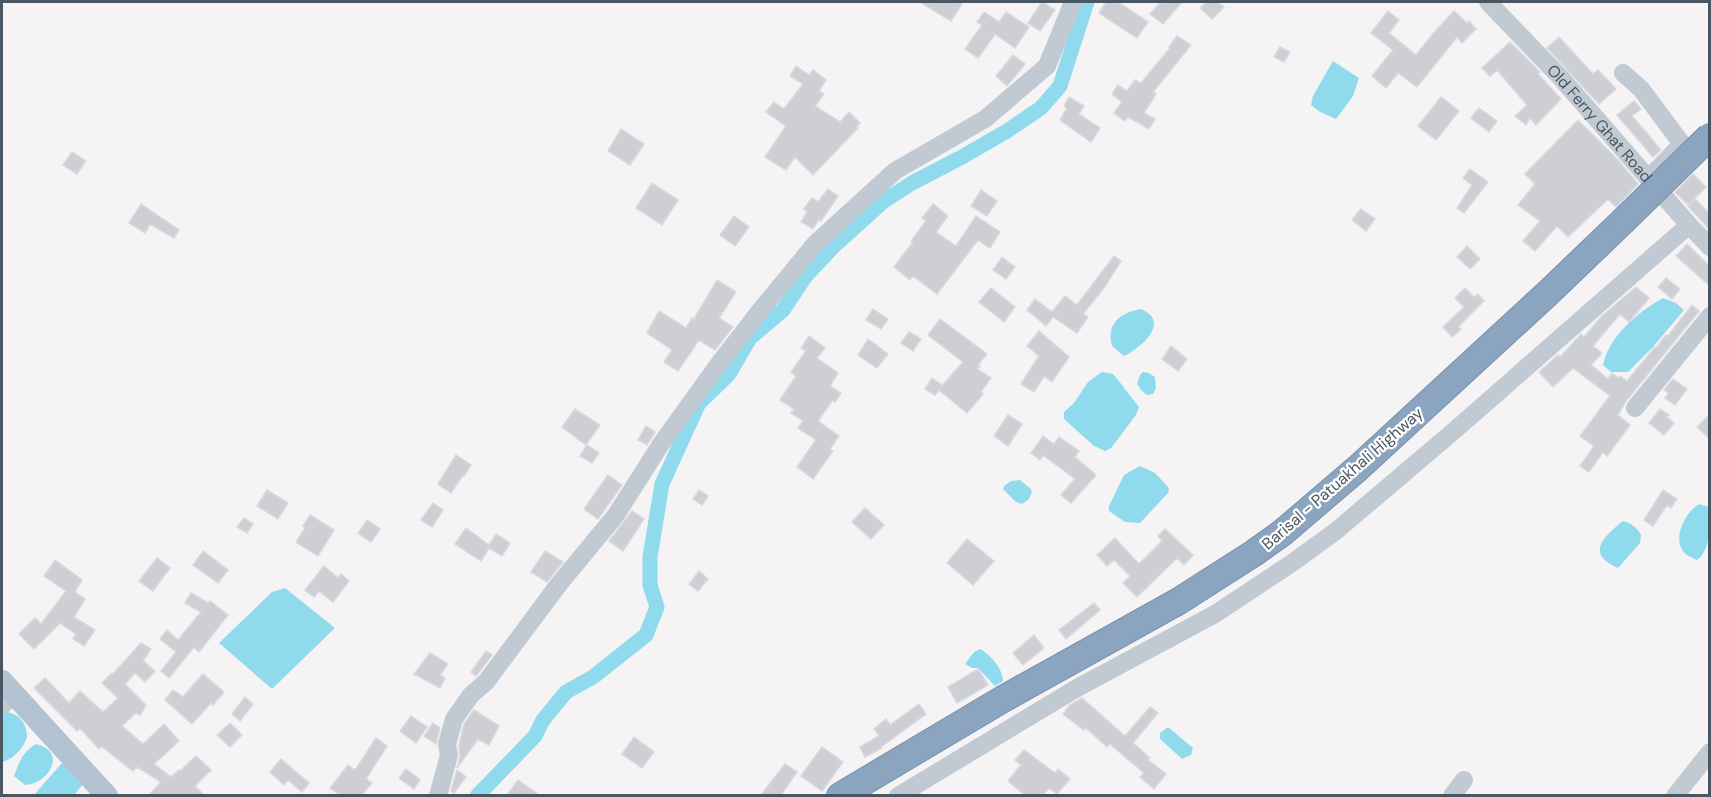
<svg xmlns="http://www.w3.org/2000/svg" width="1711" height="797" font-family="'DM Sans',sans-serif">
  <rect width="100%" height="100%" fill="#f5f3f3"/>
  <path fill="#90daee" d="M1333,61L1359,78L1353,96L1336,119L1320,112L1311,105L1313,96Z
    M1663,298L1676,303L1684,310L1652,348L1628,372H1611L1603,365C1609,336 1638,312 1663,298Z
    M1142,309C1146,312 1151,314 1153,319C1159,333 1135,351 1124,356L1112,346C1106,323 1121,312 1142,309Z
    M1102,372L1113,374L1118,380L1139,407L1136,415L1111,448L1105,451L1094,446L1064,419V412L1074,403L1088,382Z
    M1143,372L1149,373L1155,377L1156,388L1153,394L1147,395L1141,390L1137,384L1140,375Z
    M1140,466L1155,473L1169,488L1168,493L1140,523L1125,522L1109,511V506L1124,475Z
    M1020,480L1031,489L1032,492L1029,499L1022,504L1016,502L1003,489L1004,486L1011,481Z
    M1699,504L1709,507C1710,525 1711,550 1697,560C1695,559 1688,556 1687,555C1670,542 1684,513 1699,504Z
    M1623,521C1631,523 1638,528 1641,535L1640,543L1618,568C1585,554 1603,537 1623,521Z
    M285,588L335,628L272,689L219,643L272,592Z
    M980,649C990,654 1003,669 1003,681L995,686L978,668H972L965,664L974,652Z
    M7,712C21,715 27,724 27,738C22,749 14,759 2,762V714Z
    M1168,727L1193,748L1191,755L1182,759L1160,739V733Z
    M36,744C68,751 49,784 25,785L14,776C19,763 23,751 36,744Z
    M62,763L86,781L74,795L33,796Z"/>
  <g fill="none" stroke-linecap="round" stroke-linejoin="round">
    <path stroke="#90daee" stroke-width="15" d="M477,796L535,736L543,720L566,692L593,677L646,635L657,607L650,585V557L662,484L699,403L729,374L750,338L783,310L805,277L833,247L884,201L912,183L962,157L1007,131L1041,108L1060,86L1087,2"/>
  </g>
  <path fill="#cdcfd5" stroke="#d7d9de" stroke-width="1.5" d="M920,2H963L951,21Z
    M1042,2L1055,10L1040,31L1028,23Z
    M1106,2H1118L1148,22L1137,38L1099,13Z
    M1161,2H1182L1163,24L1150,14Z
    M1207,2H1218L1224,7L1212,19L1200,8Z
    M1388,11L1399,20L1389,33L1416,55L1432,35L1454,11L1467,23L1469,21L1476,29L1462,43L1457,37L1417,87L1398,73L1386,88L1372,76L1393,50L1371,33Z
    M984,12L999,22L1006,12L1029,27L1015,48L995,34L978,58L965,49L982,25L977,22Z
    M1177,36L1191,45L1153,92L1156,94L1144,113L1155,119L1149,129L1128,117L1125,121L1114,113L1122,102L1112,94L1118,85L1127,91L1135,80L1141,83L1170,48L1169,47Z
    M1559,37L1593,74L1598,70L1616,89L1599,104L1547,48Z
    M1510,42L1540,72L1538,74L1561,99L1536,125L1530,118L1526,125L1515,116L1527,105L1497,70L1490,76L1482,68Z
    M1280,47L1290,52L1284,62L1274,57Z
    M1013,55L1025,64L1007,86L996,76Z
    M796,66L809,75L813,70L826,80L819,91L824,94L815,106L840,122L849,112L860,123L856,127L858,128L813,175L795,157L786,170L765,157L786,126L766,112L774,102L784,109L803,84L790,76Z
    M1069,97L1084,106L1079,114L1100,128L1091,142L1060,120L1067,108L1064,106Z
    M1441,97L1459,111L1436,140L1418,126Z
    M1634,101L1641,109L1632,116L1661,150L1653,157L1617,115Z
    M1479,108L1497,121L1489,132L1471,118Z
    M1578,120L1617,159L1638,184L1616,207L1608,199L1568,237L1557,226L1535,251L1523,241L1540,221L1518,205L1535,184L1525,174Z
    M621,129L644,144L630,165L608,151Z
    M72,152L86,161L77,174L63,165Z
    M1470,169L1488,182L1464,213L1457,208L1472,185L1463,178Z
    M1693,174L1706,187L1688,205L1675,192Z
    M652,183L678,200L662,225L636,208Z
    M828,189L838,196L821,221L819,219L813,229L801,222L807,212L804,209L812,198L818,202Z
    M981,190L997,201L987,216L971,206Z
    M1695,199L1710,214V230L1688,206Z
    M141,204L179,230L174,238L150,224L145,233L129,223Z
    M933,204L948,216L936,232L956,246L976,216L1000,232L990,248L978,240L937,294L913,276L910,280L894,267L913,242L911,241L926,221L922,218Z
    M1361,209L1375,219L1366,231L1352,220Z
    M734,216L749,227L735,246L720,235Z
    M1687,244L1710,267V286L1676,256Z
    M1467,246L1480,259L1470,269L1457,257Z
    M1114,256L1121,261L1104,288L1083,314L1088,317L1077,333L1053,317L1046,326L1027,310L1035,299L1052,312L1065,296L1077,305Z
    M1002,257L1015,267L1006,279L993,270Z
    M1666,278L1680,289L1672,299L1658,287Z
    M717,280L736,292L719,318L733,327L715,350L699,340L678,371L664,362L672,350L647,333L659,311L686,328L692,318L694,319Z
    M1636,287L1649,298L1629,322L1620,314L1593,346L1602,353L1591,365L1608,379L1612,373L1618,378L1620,376L1627,381L1655,347L1656,348L1666,335L1668,336L1692,305L1699,311L1626,401L1618,415L1630,425L1607,456L1603,452L1589,472L1580,466L1594,446L1580,436L1610,396L1573,368L1553,387L1539,372L1558,355L1560,357L1581,334L1584,337L1602,316Z
    M991,288L1015,307L1004,322L979,302Z
    M1465,288L1474,297L1478,294L1484,301L1458,327L1461,329L1452,337L1443,327L1464,307L1455,298Z
    M873,309L888,319L881,329L866,320Z
    M940,319L987,354L978,365L980,366L977,369L991,378L981,392L983,394L967,413L939,390L935,395L925,389L932,378L942,385L940,388L963,362L928,335Z
    M1039,331L1069,357L1052,382L1044,376L1034,392L1021,384L1039,356L1027,346Z
    M909,332L921,339L913,351L901,343Z
    M809,336L825,348L817,358L838,373L830,386L841,393L835,402L832,401L818,421L839,436L830,449L833,451L813,479L797,467L816,440L798,428L803,421L791,413L794,409L780,400L796,376L791,372L806,351L801,348Z
    M868,339L888,354L877,368L858,355Z
    M1171,346L1187,359L1178,371L1162,359Z
    M1673,379L1687,389L1675,405L1665,398L1669,393L1664,390Z
    M575,409L600,425L586,445L562,427Z
    M1660,409L1669,415L1667,417L1674,423L1664,435L1649,423Z
    M1710,414V439L1697,427Z
    M1008,415L1022,424L1008,446L994,436Z
    M646,426L655,432L647,445L638,440Z
    M1043,436L1054,444L1059,437L1079,451L1075,457L1096,475L1071,503L1061,495L1075,479L1043,455L1040,460L1031,453Z
    M587,445L599,453L592,463L580,456Z
    M456,455L471,465L464,476L463,475L451,493L438,484Z
    M608,475L622,485L598,519L584,509Z
    M267,490L288,503L278,519L257,506Z
    M699,490L708,496L702,505L693,499Z
    M1663,490L1677,499L1671,508L1667,505L1653,526L1644,520Z
    M433,503L443,510L432,527L421,520Z
    M865,508L884,525L871,539L852,522Z
    M632,511L644,519L623,551L609,541Z
    M310,515L334,530L318,556L296,542L305,528L303,526Z
    M244,518L253,524L247,533L237,527Z
    M367,520L380,529L371,542L358,533Z
    M466,528L489,545L496,534L510,543L502,556L489,548L481,561L455,544Z
    M1165,529L1193,555L1184,565L1177,558L1137,597L1123,583L1130,576L1114,560L1107,566L1097,555L1115,538L1139,564L1162,541L1158,536Z
    M967,539L994,561L973,585L947,563Z
    M203,551L228,570L218,583L193,565Z
    M545,551L563,562L547,582L531,572Z
    M157,558L170,568L153,591L139,581Z
    M55,560L82,580L75,592L85,599L74,617L95,630L84,646L73,639L76,634L60,623L34,649L19,634L35,618L41,624L66,591L44,576Z
    M324,566L338,578L341,574L349,581L333,602L319,591L314,597L305,590Z
    M699,571L708,579L698,591L689,584Z
    M191,593L208,603L210,601L228,615L199,652L194,647L169,678L161,671L176,652L160,639L167,630L178,640L201,612L185,603Z
    M1094,603L1100,610L1066,639L1059,630Z
    M1034,635L1044,648L1023,665L1013,653Z
    M141,643L151,649L143,661L155,671L145,682L135,673L125,684L146,705L140,715L136,713L122,726L143,744L164,724L179,741L154,764L171,777L179,770L180,771L196,756L211,770L195,786L204,795H149L161,782L137,767L133,771L101,746L99,749L80,728L77,731L34,688L45,678L69,703L80,691L103,712L118,698L102,683L112,673L113,674Z
    M486,651L492,655L476,676L471,672Z
    M430,653L448,664L440,675L445,678L440,688L414,674Z
    M978,669L988,685L957,703L948,687Z
    M203,674L224,692L213,705L211,703L192,724L165,700L173,690L183,697Z
    M245,697L253,704L240,721L232,714Z
    M1082,698L1125,736L1150,707L1158,713L1133,743L1150,758L1148,760L1166,774L1154,789L1140,777L1144,773L1110,744L1107,747L1086,728L1084,730L1063,714L1070,705Z
    M919,704L926,714L881,747L882,748L865,757L860,747L879,736L874,729L886,719L890,725Z
    M474,710L499,726L489,745L478,739L457,768L460,757L459,745L464,724Z
    M411,716L427,727L416,743L400,731Z
    M230,723L242,735L230,747L217,735Z
    M433,723L440,728L436,744L424,736Z
    M634,737L654,752L642,768L622,754Z
    M376,738L387,746L366,779L372,783L362,795H340L330,788L348,765L355,770Z
    M822,747L843,762L822,791L801,776Z
    M1024,750L1055,773L1058,769L1070,779L1057,794L1049,788L1043,795H1025L1008,781L1021,765L1015,760Z
    M281,759L309,783L302,792L288,780L284,785L270,772Z
    M785,764L797,772L781,795H761Z
    M406,769L420,780L414,789L399,778Z
    M457,770L466,777L454,793L451,791Z
    M518,780L539,795H507Z"/>
  <g fill="none" stroke-linecap="round" stroke-linejoin="round">
    <defs>
      <path id="highway" d="M840,796L1003,699L1179,601L1254,553L1282,533L1358,468L1548,293L1622,222"/>
    </defs>
    <use href="#highway" stroke="#7690ad" stroke-width="28"/>
    <g stroke="#c1cad2" stroke-width="18">
      <path id="s1" d="M1488,2L1561,78L1689,225L1710,247"/>
      <path d="M1623,73L1641,89L1682,144L1650,177"/>
      <path d="M1635,408L1710,316"/>
      <path d="M2,706L14,694"/>
      <path d="M438,796L449,755L447,744L454,719L471,695L486,682L559,584L616,515L661,444L718,365L759,312L815,244L895,171L985,119L1047,66L1073,2"/>
      <path d="M898,796L1077,688L1215,614L1292,563L1336,531L1455,430L1689,225"/>
      <path d="M1452,796L1464,780"/>
      <path d="M1675,796L1710,752"/>
    </g>
    <path stroke="#b3c2d1" stroke-width="22" d="M2,681L107,796"/>
    <use href="#highway" stroke="#8ba5c1" stroke-width="26"/>
    <defs>
      <path id="highway-bridge" d="M1622,222L1710,136"/>
    </defs>
    <use href="#highway-bridge" stroke="#7690ad" stroke-width="28" stroke-linecap="butt"/>
    <use href="#highway-bridge" stroke="#8ba5c1" stroke-width="26"/>
  </g>
  <g text-anchor="middle" stroke-width="4.5" stroke-linejoin="round" paint-order="stroke">
    <g font-size="16" fill="#4a5661" stroke="#fff">
      <text dy="6" stroke="none"><textPath href="#s1" startOffset="165">Old Ferry Ghat Road</textPath></text>
      <text transform="translate(1342 478) rotate(-41)" y="6">Barisal - Patuakhali Highway</text>
    </g>
  </g>
  <rect width="1711" height="797" fill="none" stroke="#4a5661" stroke-width="6"/>
</svg>
